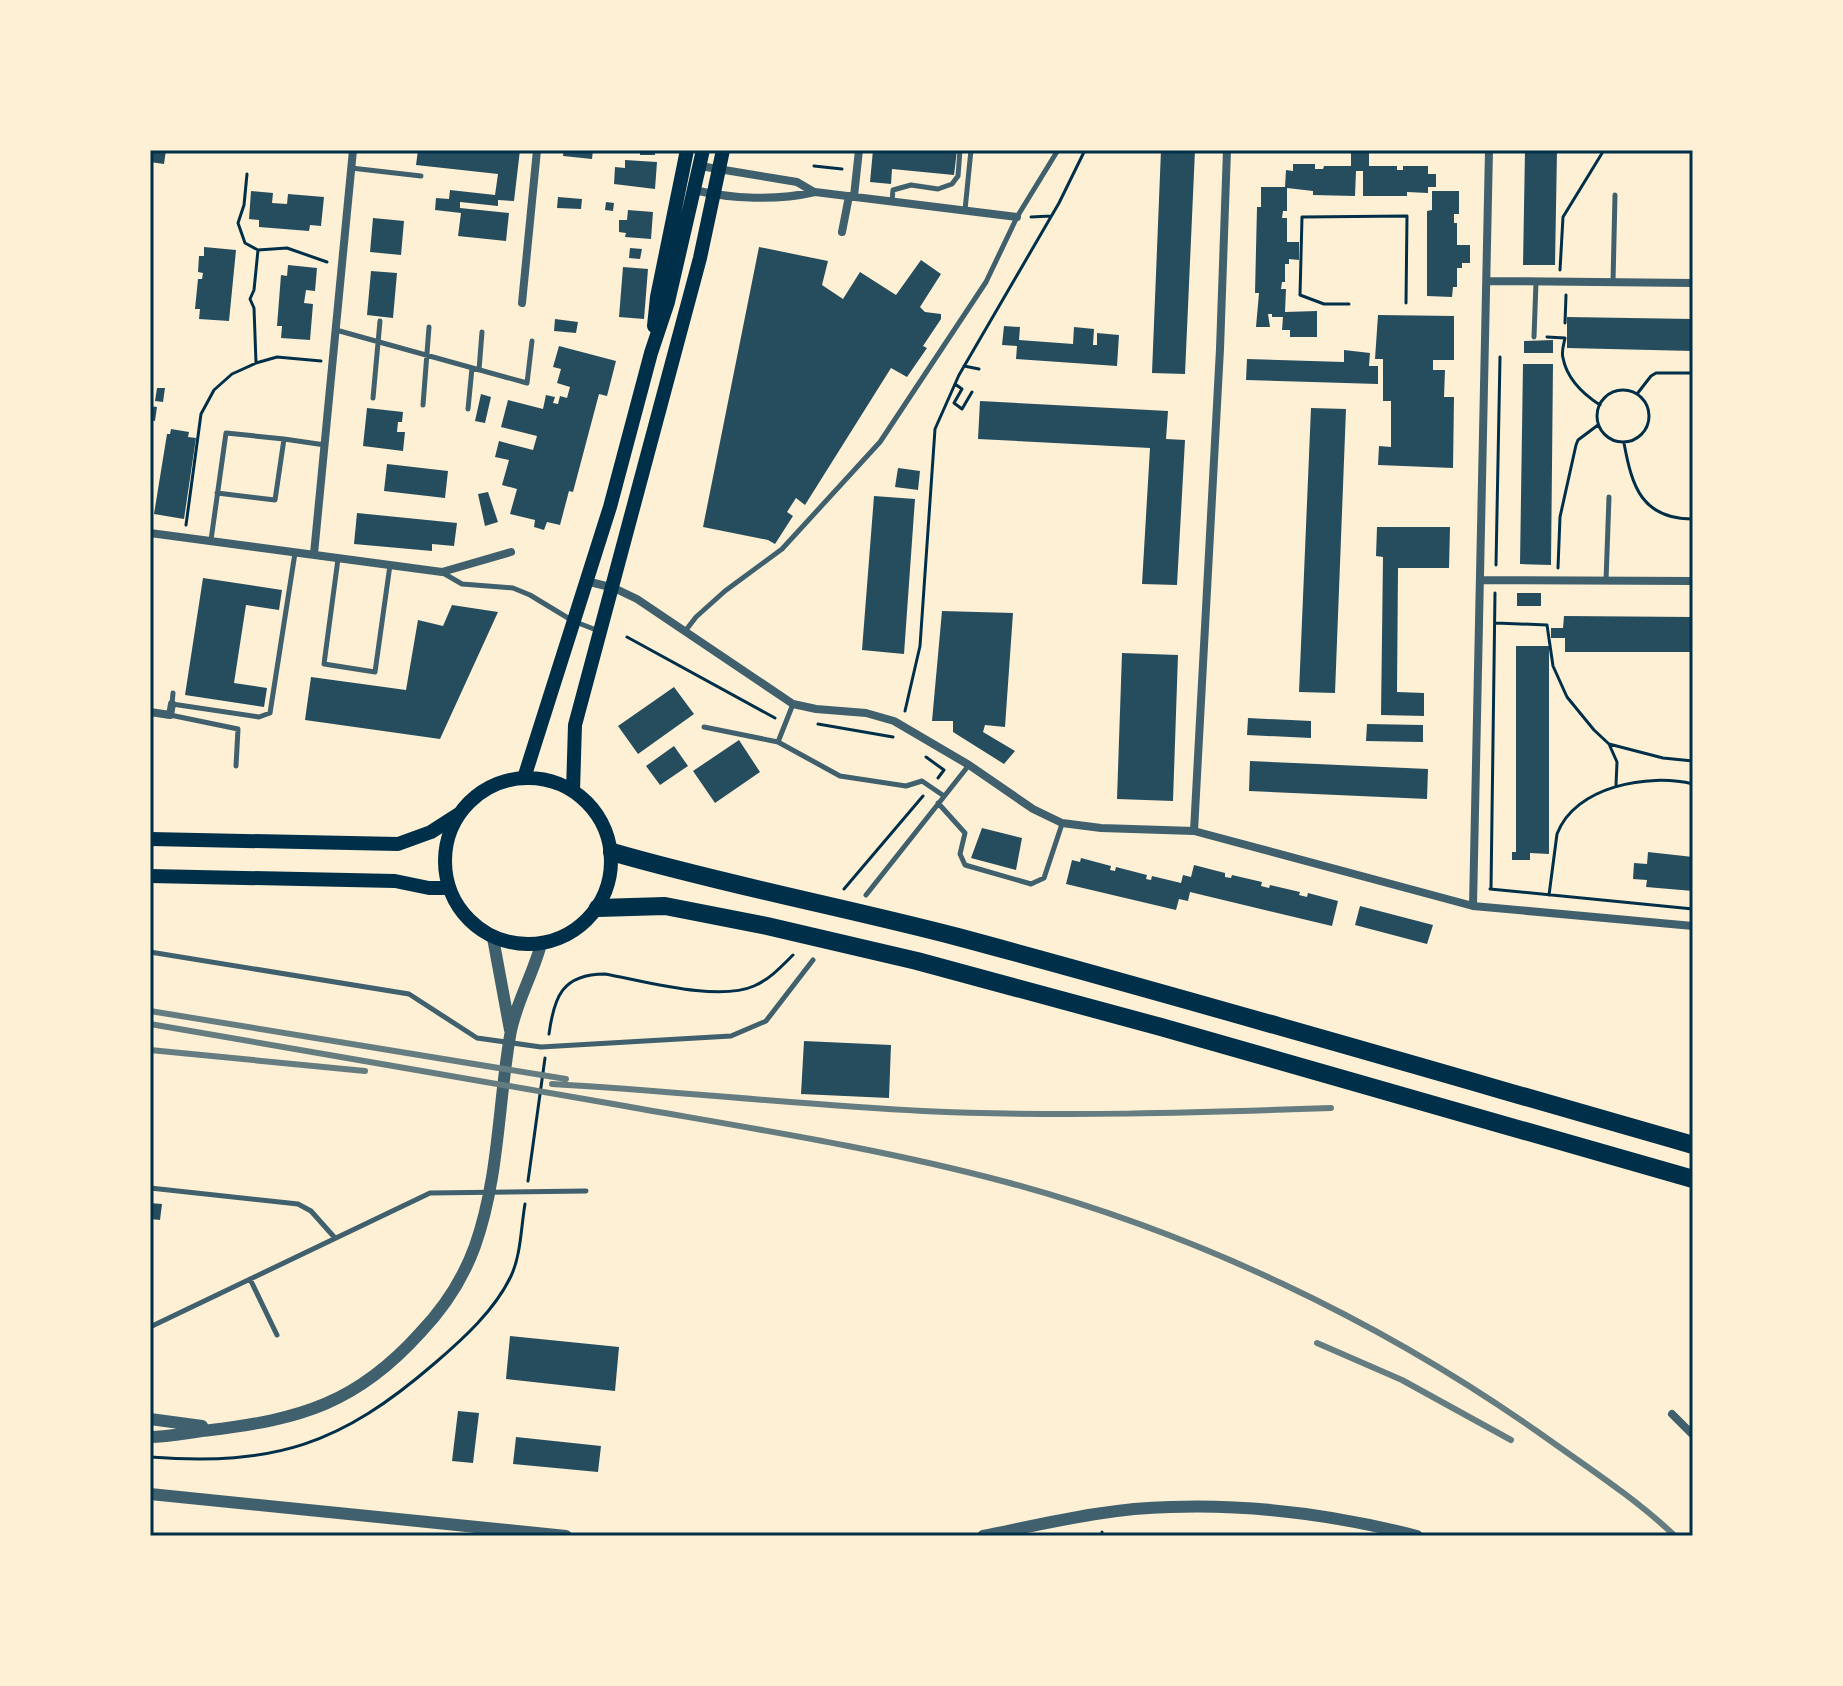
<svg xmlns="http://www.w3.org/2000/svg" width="1843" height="1686" font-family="'Fira Sans',sans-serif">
  <rect width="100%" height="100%" fill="#fdf0d5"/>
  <path fill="#264d5e" d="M150,150H166L164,164L150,162Z
    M418,150H520L514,201L498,200V206L460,202V208L509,213L506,241L458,236L461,213L435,210L436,198L449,199L450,190L495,195L498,174L416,165Z
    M564,150H593L592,159L563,156Z
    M640,150H655V155H640Z
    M873,150H957L954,175L892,169L891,184L870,182Z
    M1161,150H1195L1185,374L1152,373Z
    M1525,150H1557L1555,265H1523Z
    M1351,153H1369V166H1397V170H1403V166H1428V174H1436V187H1428V193L1407,192V196H1363V171H1356L1355,196L1313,195V191L1287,188V211H1283L1282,218H1287V242H1299V260L1289,259V264H1285V282H1282L1281,289H1286L1285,312L1317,311V337H1290V330H1282L1283,317H1272V314H1268L1270,327H1256L1259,293H1255L1257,207H1261V187H1285L1286,170L1293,171V164H1315V169H1323L1324,166H1351Z
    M625,160L657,162L655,189L614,184L615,167L625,168Z
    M251,191L273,193L272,203L287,204L288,194L324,197L321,226L310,225L309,231L259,227V220L249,219Z
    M1432,191H1459V214H1454V223H1457V245H1470V263H1462V268H1457V287H1453L1452,297L1427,296V211L1432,210Z
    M558,197L582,199L581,209L557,208Z
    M606,202L614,203L613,211L605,210Z
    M628,210L653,212L651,239L625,237L626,233L619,232V220H627Z
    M373,218L404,221L401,255L370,252Z
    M204,247L236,250L229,321L199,319L200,309H195L198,279H202L203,273L198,272L199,256H204Z
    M759,247L828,261L822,285L843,299L860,272L896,295L921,260L941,274L920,307L925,312L941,314V319L923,346L927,348L907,377L891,368L805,505L796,498L787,512L793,516L775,544L768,540L703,527Z
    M630,248L642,249L640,259L629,258Z
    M288,265L317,268L315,291L306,290L304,303L313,304L310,340L281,338L282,326H277L281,275L287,276Z
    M623,267L648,269L644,319L619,317Z
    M371,271L397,273L393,318L367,315Z
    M1378,315L1454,316V360H1433V370H1445L1444,397H1454L1453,468L1378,465L1379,446L1391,447V401H1383V359H1375Z
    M1567,317L1693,319V351L1567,348Z
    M555,319L578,322L576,333L554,331Z
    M1004,326L1020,327L1019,340L1073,344L1074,327L1094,329L1093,345H1097V333L1119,335L1117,366L1016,359L1017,346L1002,345Z
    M1553,340V353H1524V341Z
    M559,346L616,361L607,396L599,394L573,492L569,491L560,525L547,522L544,530L534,527L535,520L510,514L517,489L502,485L509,460L495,457L499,441L533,450L537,436L501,427L508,400L543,409L546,395L555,397L553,403L558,404L560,396L567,398L570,387L557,383L561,369L553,367Z
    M1344,350L1370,353L1369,366H1378V384L1246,380L1247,359L1344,362Z
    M1523,364H1553L1551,565L1520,564Z
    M157,388H165L163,402L155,401Z
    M481,394L491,397L485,423L475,421Z
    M980,401L1168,411L1166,439L1185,440L1177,585L1142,584L1150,448L978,439Z
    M150,406L157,407L155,421L150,420Z
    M367,408L403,412L402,422H398L397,432H405L403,451L363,446Z
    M1311,408L1346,409L1335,693L1299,692Z
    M171,429L189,432L188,437L196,438L184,519L154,514L167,434H170Z
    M387,464L448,471L445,498L384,491Z
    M898,468L920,471L918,490L895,487Z
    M488,492L498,522L485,526L478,494Z
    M874,496L915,499L904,654L862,650Z
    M357,513L457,523L454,546L432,544V551L354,544Z
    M1377,527H1450L1449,568H1398L1397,692L1424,693V716L1381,715L1383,557L1376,556Z
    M203,578L282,590L279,610L246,605L234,683L267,688L264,707L185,695Z
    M1517,593H1541V606H1517Z
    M452,605L498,612L440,739L305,720L311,677L406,690L418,620L443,626Z
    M942,611L1013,613L1005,727L985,725L983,732L1015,751L1004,764L953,732V721H932Z
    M1564,616L1693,617V652H1565V638H1551V628H1563Z
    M1516,646H1549V854L1530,853V860H1512V852H1516Z
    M1122,653L1178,655L1173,801L1117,799Z
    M674,687L694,714L638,754L618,726Z
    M1248,718L1311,721V738L1247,735Z
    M1367,724L1423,725V742L1366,741Z
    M739,740L760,772L715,803L693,771Z
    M674,746L688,766L660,785L646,766Z
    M1250,761L1428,769L1427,799L1249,791Z
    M982,828L1022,838L1016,870L971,858Z
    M1648,852L1693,857V891L1646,887L1647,880L1633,879L1634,863L1647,864Z
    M1081,858L1111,866L1110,870L1115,871L1116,867L1147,875L1146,879L1151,880L1152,876L1181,883L1183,875L1191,877L1194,865L1225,873V877L1231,878L1232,875L1262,882L1261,886L1269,888L1270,885L1300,892L1299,895L1307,897L1308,893L1338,901L1332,926L1190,892L1188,901L1179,899L1176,910L1066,884L1072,860L1080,862Z
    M1360,906L1433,925L1427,944L1355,925Z
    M804,1041L891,1045L889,1098L801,1094Z
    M150,1203L162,1204L160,1220L150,1219Z
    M510,1336L619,1347L615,1391L506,1379Z
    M458,1411L479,1413L473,1463L452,1461Z
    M516,1437L601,1446L598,1472L513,1464Z"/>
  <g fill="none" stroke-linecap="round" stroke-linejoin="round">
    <path stroke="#003049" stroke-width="3" d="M814,166L842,169
      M247,174L244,205L238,223L245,243L258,250L254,290L250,299L254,308L256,363
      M1031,217L1051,216
      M258,250L287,248L327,262
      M1560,270L1563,217L1604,150
      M1349,304H1324L1300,295L1302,217L1407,216L1406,303
      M1565,323L1566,295
      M1547,337L1565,338C1564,344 1561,351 1563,358C1567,379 1583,394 1600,405
      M964,366L979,369
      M955,384L962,389L954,403L962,409L972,392
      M1597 416a26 26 0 1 1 52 0a26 26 0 1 1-52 0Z
      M1637,394L1651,376L1656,373H1693
      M1624,443C1632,487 1642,519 1693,519
      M186,525L201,414L214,390L232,374L256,363L277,357L321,361
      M1496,565L1500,357
      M1558,568L1560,517L1576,445L1578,440L1598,425
      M1496,623L1547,625L1553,666L1567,697L1594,730L1609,744L1617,762L1616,785
      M627,637L775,718
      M905,711L920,646L935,429L959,375L1059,203L1085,150
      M818,724L893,737
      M1609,744L1663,758L1693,761
      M926,757L944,770L938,778
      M844,889L923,796
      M1490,889L1693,909
      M1491,889L1495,593
      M1549,895L1557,834C1575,786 1649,773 1693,784
      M549,1034C554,997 562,974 605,974C644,981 718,1002 754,986C770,979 781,967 793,955
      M528,1181L545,1058
      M150,1457C276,1466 340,1445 435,1363C463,1339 495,1310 511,1276C521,1255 521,1227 525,1204
      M1102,1532V1536"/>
    <path stroke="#3f606c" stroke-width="5" d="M351,168L421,176
      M892,201L893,190L911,185L938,189L952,184L958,176L960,150
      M965,210L971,150
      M1613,282L1615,195
      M336,330L527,383L532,341
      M1534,337L1536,282
      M479,370L482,332
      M373,398L380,321
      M423,405L429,327
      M468,409L472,368
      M217,493L275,500L284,439L325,445
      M211,540L226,433L284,439
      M338,559L324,664L375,672L390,565
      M443,573L462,584L513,588L530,595L573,621L599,631
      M1606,581L1609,497
      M686,630L696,617L725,591L782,549L880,442L986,282L1017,217L1058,150
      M173,693L172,704L259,717L270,713L295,553
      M170,715L238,729L236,766
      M704,727L778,742L840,776L906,786L922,781L944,796
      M778,742L793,704
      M938,803L965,833L960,854L965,865L1031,884L1044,878L1062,824
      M866,895L969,765
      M150,952L409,994L477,1038L541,1047L731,1036L766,1021L813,960
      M150,1188L298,1204L311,1211L335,1238
      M250,1279L277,1335
      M150,1327L430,1193L586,1191"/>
    <path stroke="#3f606c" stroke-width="8" d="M700,166L797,182L814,192
      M694,190C732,199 776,201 815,192L1017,217
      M854,196L859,150
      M842,232L849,196
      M1488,281L1693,283
      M522,303L537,150
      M150,533L442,572L511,552
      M314,554L353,150
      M1482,580L1693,581
      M586,581L614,588L637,599L793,704L816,709L866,713L894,721L969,765L1033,809L1062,823L1101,828L1194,831L1473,906L1693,926
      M150,712L170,715L172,704
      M1194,831L1220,349L1227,150
      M1473,906L1489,150
      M1672,1414L1693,1435"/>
    <path stroke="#3f606c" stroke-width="12" d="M493,938L510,1030
      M150,1419L202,1426
      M150,1437C170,1437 191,1432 211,1430C301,1419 357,1403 420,1333C444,1308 463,1279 475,1246C499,1178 498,1106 510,1036C515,1004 533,975 541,944
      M150,1494L566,1536
      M983,1536C1044,1524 1107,1508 1170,1507C1254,1504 1336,1515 1417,1536"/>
    <path stroke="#003049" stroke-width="14" d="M654,326L657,297L687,150
      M445 861a83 83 0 1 1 166 0a83 83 0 1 1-166 0Z
      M524,778L610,507L651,353L668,302L703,150
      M573,791L575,725L700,258L723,150
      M150,839L398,844L431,832L459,814
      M150,876L395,881L429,888H449"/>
    <path stroke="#003049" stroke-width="18" d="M612,852C726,885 843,907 958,937C1204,1003 1448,1075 1693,1145
      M598,908L665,906L767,926L917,961L1161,1027L1693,1179"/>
    <path stroke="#657d81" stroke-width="6" d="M150,1011L566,1079
      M150,1024C306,1051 463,1078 619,1105C749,1128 879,1148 1006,1182C1195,1233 1377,1319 1538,1432C1584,1465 1634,1497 1675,1536
      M150,1050L365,1071
      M552,1084C676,1091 799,1105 923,1111C1059,1117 1195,1113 1331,1108
      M1317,1343L1402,1380L1511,1440"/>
  </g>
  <rect width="1843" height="1686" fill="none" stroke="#fdf0d5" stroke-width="304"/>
  <rect x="152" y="152" width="1539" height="1382" fill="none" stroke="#003049" stroke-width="3"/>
</svg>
